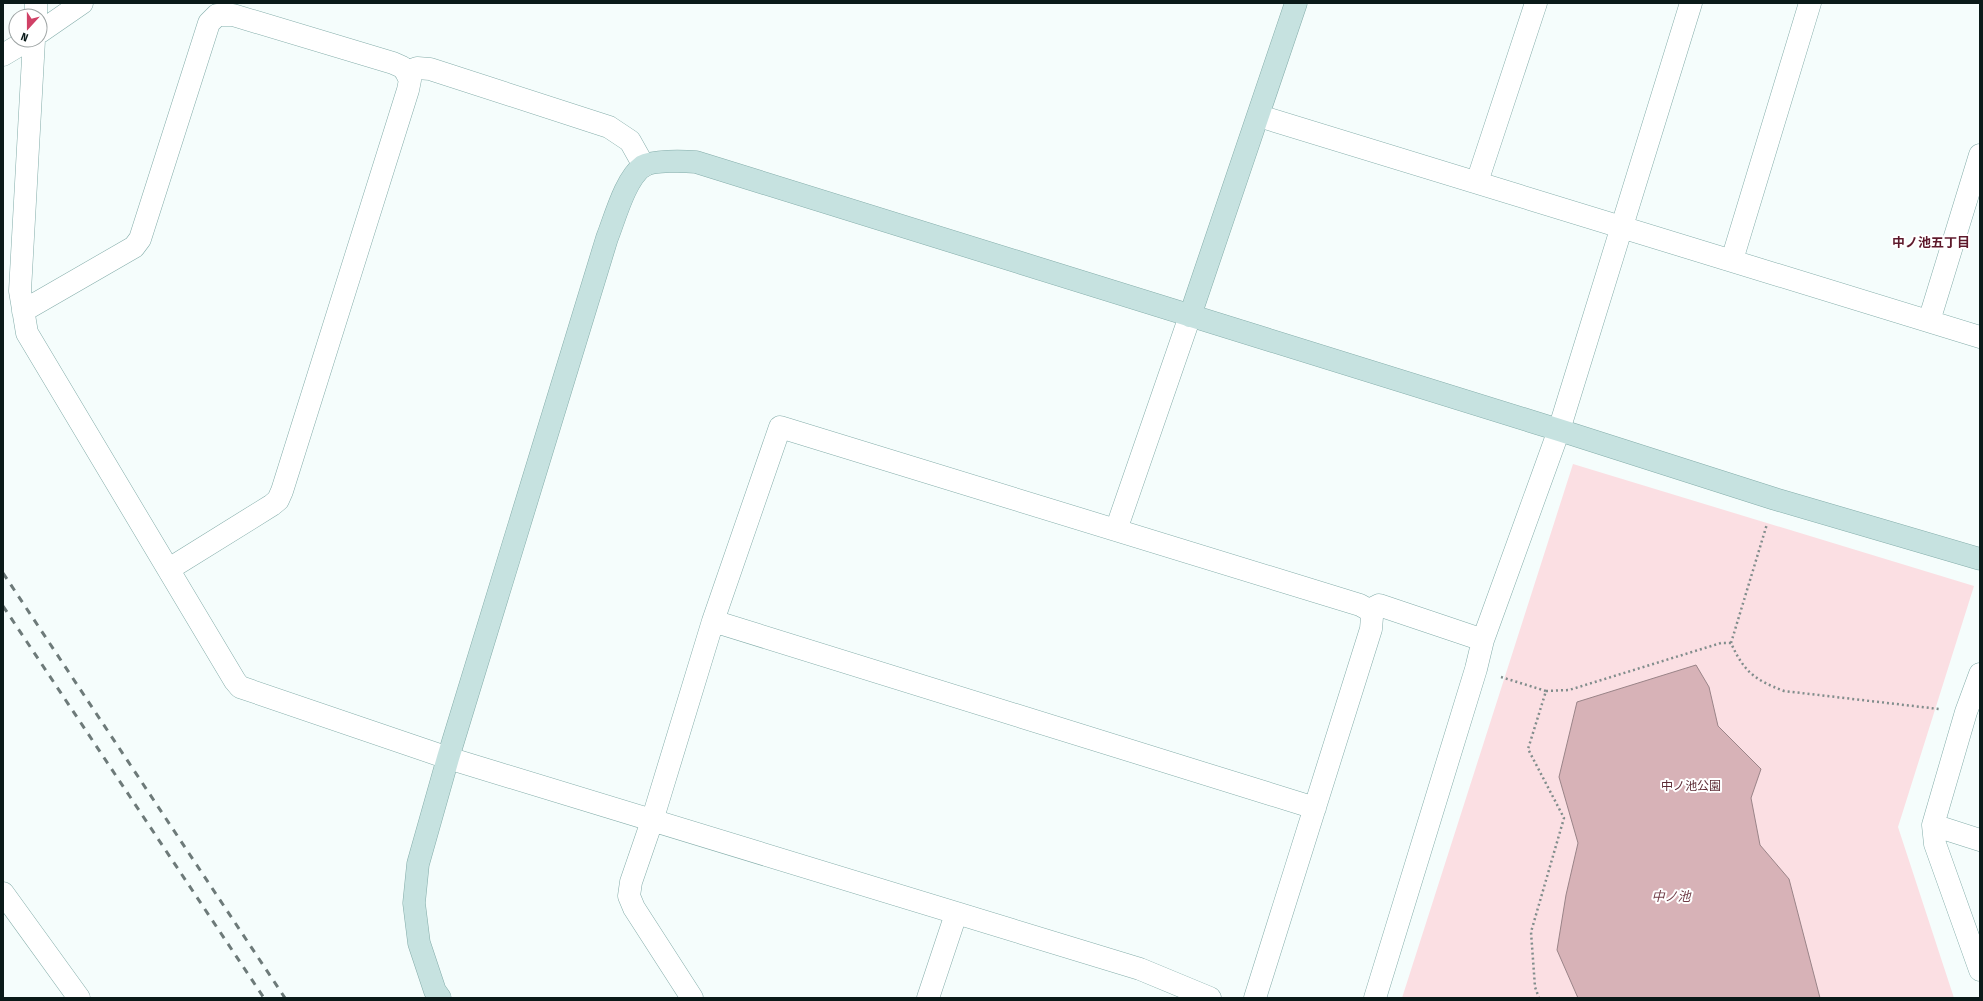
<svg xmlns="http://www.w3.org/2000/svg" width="1983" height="1001" font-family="'Fira Sans Condensed','Noto Sans JP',sans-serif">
  <rect width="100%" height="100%" fill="#f5fdfc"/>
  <path fill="#fbdfe3" d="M1573,464L1974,586L1898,827L1954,998H1402Z"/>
  <path fill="#d7b2b7" stroke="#9a8488" d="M1696,665L1709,687L1718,726L1761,769L1751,798L1760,845L1789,879L1820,998H1578L1557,950L1566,895L1578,843L1559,777L1577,702Z"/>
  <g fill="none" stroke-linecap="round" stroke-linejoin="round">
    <defs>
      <path id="street" d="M36,16V3
        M40,32L82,3
        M34,40L20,291L27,333L235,681L240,687L448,758L1140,969L1210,998
        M3,55L28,40
        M1259,116L1980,337
        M1477,182L1536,3
        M1732,260L1810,3
        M23,311L134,247L140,239L209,23L217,15H233L393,63L402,67L406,72L417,68L430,69L609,127L630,141L644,166
        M1929,321L1980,155
        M1116,530L1190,316
        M169,569L272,505L278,500L282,491L408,90L410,80L406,72
        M713,621L1315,808
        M1980,674L1966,712L1933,825L1935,844L1980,970
        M1933,825L1980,840
        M3,893L79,998
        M692,998L634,908L629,896L631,882L652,821L713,621L780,427L1360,605L1369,610L1379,605L1483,640
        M928,998L956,914
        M1255,998L1371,629L1372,617L1369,610
        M1375,998L1476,669L1483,640L1559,430L1691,3"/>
      <path id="secondary" d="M1190,316L1296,3
        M440,998L435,991L419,943L414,903L418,864L448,758L607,238C615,218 625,179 643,166C653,160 684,161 696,162L1559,430L1775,499L1980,559"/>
    </defs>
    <use href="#street" stroke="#84adaa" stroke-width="23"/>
    <use href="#secondary" stroke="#84adaa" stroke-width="23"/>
    <path stroke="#818d8c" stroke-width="2.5" stroke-dasharray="2 3" stroke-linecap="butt" d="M1731,643L1767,524
      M1501,677L1546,691L1528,749L1564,818L1531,932L1535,987L1539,998
      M1546,691L1569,690L1721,643H1731C1744,672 1755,680 1784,691L1939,709"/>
    <use href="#street" stroke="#fff" stroke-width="22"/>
    <use href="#secondary" stroke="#c6e2e0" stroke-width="22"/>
    <path stroke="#6d7a79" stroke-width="3" stroke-dasharray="7 7" stroke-linecap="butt" d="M3,573L285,998
      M3,606L264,998"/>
  </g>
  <g text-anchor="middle" stroke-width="4" stroke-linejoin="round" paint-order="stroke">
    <g font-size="12" fill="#5c2b34" stroke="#fff">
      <text x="1691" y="790">中ノ池公園</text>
    </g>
    <g font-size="13" font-weight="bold" fill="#5e192b" stroke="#fff">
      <text x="1931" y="247">中ノ池五丁目</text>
    </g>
    <g font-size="13" font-style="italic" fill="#6f3b45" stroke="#fff">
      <text x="1671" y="901">中ノ池</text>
    </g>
  </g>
  <rect width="1983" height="1001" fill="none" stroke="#0a1a19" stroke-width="8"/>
  <g transform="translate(28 28) rotate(201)"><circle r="19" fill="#ffffff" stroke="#9da3a3"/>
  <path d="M0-3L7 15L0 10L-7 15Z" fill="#d04166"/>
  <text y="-6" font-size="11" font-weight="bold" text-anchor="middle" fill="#0a1a19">N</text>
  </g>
</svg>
